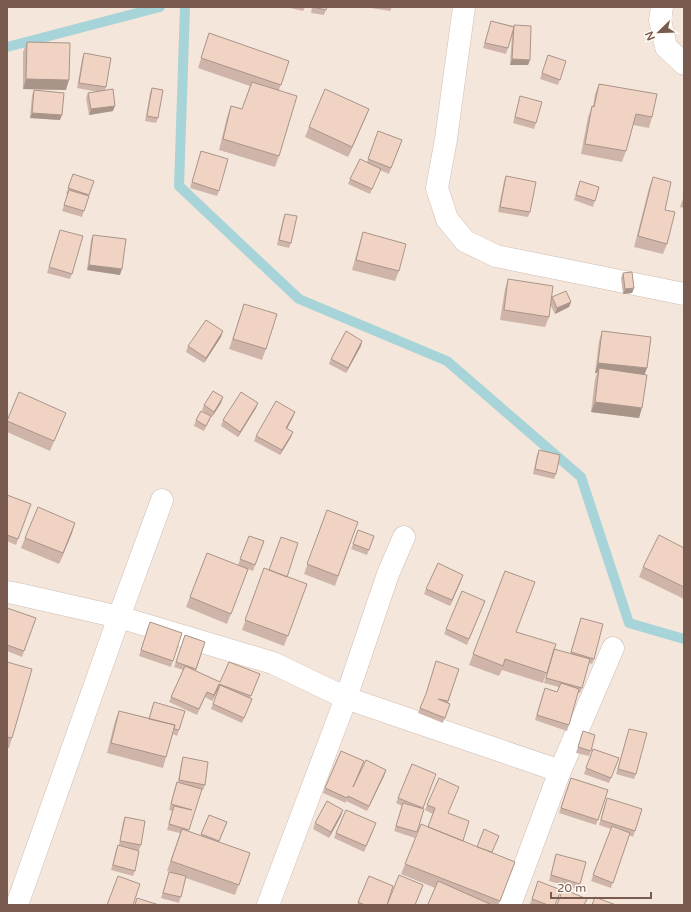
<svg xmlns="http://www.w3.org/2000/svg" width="691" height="912" font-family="'Varela Round',sans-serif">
  <rect width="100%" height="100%" fill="#fcf5ec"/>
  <path fill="#f4e6db" d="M7,7H684V905H7Z"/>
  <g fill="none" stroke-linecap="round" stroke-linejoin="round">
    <path stroke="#a7d4d8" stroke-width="10" d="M185,7L179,186L299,299L447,361L581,477L629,623L684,639
      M7,47L160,7"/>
    <defs>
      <path id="street" d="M464,7L446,139L437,188L447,219L465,241L496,256L684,294
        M662,7L660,20L666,47L684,64
        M7,592L18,594L119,617L273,663L346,698L560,771
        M17,905L119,617L162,500
        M268,905L346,698L388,574L404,537
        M510,905L560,771L613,648"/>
    </defs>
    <use href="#street" stroke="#cfbcb1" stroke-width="23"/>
    <use href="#street" stroke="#fff" stroke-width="22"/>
  </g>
  <path fill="#cfb5a9" d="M286,7H305L303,11Z
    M312,7H327L324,15L311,13Z
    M365,7H392L390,11Z
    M491,21L513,26L530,60L528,65H510L512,34L506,54L483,48Z
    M27,42L66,90L23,89V52Z
    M206,43L289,61L279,90V156L275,167L219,150L227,117L231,106L242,109L250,86L198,68Z
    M84,53L106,87L105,90L113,111L89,115L86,98L88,93L98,92L77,88L82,59Z
    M548,55L566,61L558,85L540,79Z
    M599,84L652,117L649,128L633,125L626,151L622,162L581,154L588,117L592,106H593L595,94Z
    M152,88L158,118L156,123L145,121L150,93Z
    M34,90L60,120L30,118L32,95Z
    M520,96L536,123L534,129L513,123Z
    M369,109L365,119L348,157L305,137L309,127Z
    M378,131L402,140L389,174L380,170L370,194L348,184L350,179L367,162Z
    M201,151L219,191L217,196L190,188Z
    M73,174L89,195L82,217L62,211L68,194H66Z
    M506,176L530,212L528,217L498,212L504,181Z
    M653,177L665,210L667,244L663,254L634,247L649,188Z
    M580,181L599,187L593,207L574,200Z
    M684,196V208L680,207Z
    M285,214L291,243L289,248L277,245L283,219Z
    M60,230L72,274L70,279L47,273Z
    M363,232L399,271L395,281L352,270L360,242Z
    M93,235L120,275L87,270L91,240Z
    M623,273L634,288L632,293L623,294L621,278Z
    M508,279L551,300L552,297L571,302L569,307L555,314L550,304L549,317L545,327L500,320L505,289Z
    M244,304L266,349L262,360L229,349Z
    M602,331L645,374L639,418L591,412L595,379L597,373H595L599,341Z
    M221,337L204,363L186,352L188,346Z
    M361,346L346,373L329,364L331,359Z
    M19,392L62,423L50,451L7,432V422Z
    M223,397L221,403L212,417H211L204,431L194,426L196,420L205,413L202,410L204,405Z
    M258,403L256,408L238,437L221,426L223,420Z
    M295,412L293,417L287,429L293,432L291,437L280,455L254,441L256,436Z
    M539,450L556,474L554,479L533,474L537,455Z
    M7,495L31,504L16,545L7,541Z
    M327,510L358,522L335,586L304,574Z
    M72,533L59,564L21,548L25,538Z
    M249,536L264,541L253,571L238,565Z
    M374,536L367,555L351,549L353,544Z
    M684,548V599L639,577L643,567Z
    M207,553L248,569L227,624L186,607Z
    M264,568L307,584L284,646L242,630Z
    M505,571L516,632L553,653L570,654L581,618L594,659L592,664L589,663L582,688L580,693H578L567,731L535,720L543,693L557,692L559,687L544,683L552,657L543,683L502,670L499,676L469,665Z
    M461,581L450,606L424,594L426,589Z
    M483,606L467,645L444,634L446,629Z
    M7,608L36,618L22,657L7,651Z
    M148,627L173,661L171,667L139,656Z
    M185,635L205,642L196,671L220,682L260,674L250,698L252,699L242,723L211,709L218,689L212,701L205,697L197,715L169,702L183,670L174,667Z
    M7,662L12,738L9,748H7Z
    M459,669L448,703L450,704L443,723L418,713L420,708Z
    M154,702L179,730L177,736L173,734L166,757L163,768L107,753L115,721L119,711L149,718Z
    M629,729L636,774L634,779L616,774Z
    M583,731L591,751L589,756L576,753Z
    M593,749L619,758L609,783L584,774Z
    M183,757L205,785L203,790H201L188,831L201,836L209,815L227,822L219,842L250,853L235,895L186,878L179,903L161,898L169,872H171L167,871L180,833L167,830L172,811L169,810L175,787L177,782H178L181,763Z
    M412,764L423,809L415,838L394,831L402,806L396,803Z
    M386,770L384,776L367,811L346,801V803L323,793L325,788L354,784Z
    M571,778L608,790L596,825L559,813Z
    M605,803L642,809L633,837L629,835L611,888L591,881L611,829L599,825Z
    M427,805L448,813L463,841L515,862L498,905H428L435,888L401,874L405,864L428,827L433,814L425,810Z
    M341,816L329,838L313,829L315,823Z
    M125,817L141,845L139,850L135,871L133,876L111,870L116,850L118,845H119L123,822Z
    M374,829L364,852L334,838L336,833Z
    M556,854L580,884L578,889L549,881Z
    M369,876L387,905H357Z
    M538,881L556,905H532L530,904Z"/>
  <path fill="#a99489" d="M512,59L530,60L528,65H510Z
    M26,79L69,80L66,90L23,89Z
    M115,106L113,111L89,115L91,109Z
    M369,109L365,119L348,157L352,147Z
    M32,113L62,115L60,120L30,118Z
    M89,265L122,269L120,275L87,270Z
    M634,288L632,293L623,294L625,289Z
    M571,302L569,307L555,314L557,308Z
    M223,331L221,337L204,363L206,358Z
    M362,341L361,346L346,373L348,368Z
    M598,363L647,368L643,379L599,368L597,373H595Z
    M223,397L221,403L212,417L214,412Z
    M595,402L642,408L639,418L591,412Z
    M258,403L256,408L238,437L240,432Z
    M295,412L293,417L284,434L286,428Z
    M293,432L291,437L280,455L282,450Z
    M75,523L72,533L59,564L63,553Z
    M463,575L461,581L450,606L452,600Z
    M219,684L218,689L212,701L214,695Z
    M386,770L384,776L367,811L369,806Z
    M343,810L341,816L329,838L331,832Z"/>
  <path fill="#f1d3c4" stroke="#a99489" d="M313,7H327L326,10Z
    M491,21L514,27L508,48L485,43Z
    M514,25L531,26L530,60L512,59Z
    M209,33L289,61L281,85L201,58Z
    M27,42L70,43L69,80L26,79Z
    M84,53L111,58L106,87L79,83Z
    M548,55L566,61L560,80L542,73Z
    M252,82L297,96L279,156L223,139L231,106L242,109Z
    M599,84L657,94L652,117L636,114L626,151L585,144L592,106L594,107Z
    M152,88L163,90L158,118L147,116Z
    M113,89L115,106L91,109L88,93Z
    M325,89L369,109L352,147L309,127Z
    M34,90L64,93L62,115L32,113Z
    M520,96L542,102L536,123L515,117Z
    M378,131L402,140L391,168L368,159Z
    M201,151L228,159L219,191L192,182Z
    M360,159L381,169L372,189L350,179Z
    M73,174L94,181L89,195L68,188Z
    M506,176L536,182L530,212L500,207Z
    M653,177L671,182L665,210L675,212L667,244L638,236Z
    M580,181L599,187L595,201L576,195Z
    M69,190L89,196L84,211L64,205Z
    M285,214L297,216L291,243L279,240Z
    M60,230L83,236L72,274L49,267Z
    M363,232L406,244L399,271L356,260Z
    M93,235L126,239L122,269L89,265Z
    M632,272L634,288L625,289L623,273Z
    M508,279L553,286L549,317L504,310Z
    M566,291L571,302L557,308L552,297Z
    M244,304L277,314L266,349L233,339Z
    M206,320L223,331L206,358L188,346Z
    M346,331L362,341L348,368L331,359Z
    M602,331L651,337L647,368L598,363Z
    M599,368L647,375L642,408L595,402Z
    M213,391L223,397L214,412L204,405Z
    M19,392L66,413L54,441L7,421Z
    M241,392L258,403L240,432L223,420Z
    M276,401L295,412L286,428L293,432L282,450L256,436Z
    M201,411L211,416L206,426L196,420Z
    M539,450L560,455L556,474L535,469Z
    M7,495L31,504L18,539L7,535Z
    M38,507L75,523L63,553L25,538Z
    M327,510L358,522L338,576L307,564Z
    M358,530L374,536L369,550L353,544Z
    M659,535L684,548V587L643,567Z
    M249,536L264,541L255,565L240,559Z
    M281,537L298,543L287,577L269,570Z
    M207,553L248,569L231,614L190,597Z
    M438,563L463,575L452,600L426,589Z
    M264,568L307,584L288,636L245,620Z
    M505,571L535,582L516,632L556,644L547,673L505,659L503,666L473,654Z
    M462,591L485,601L469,639L446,629Z
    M7,608L36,618L24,651L7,645Z
    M581,618L603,624L594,659L571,652Z
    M150,622L182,633L173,661L141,650Z
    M185,635L205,642L196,669L176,662Z
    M554,649L590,659L582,688L546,678Z
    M436,661L459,669L448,701L438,699L450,704L445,718L420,708L426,694Z
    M7,662L32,669L12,738L7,737Z
    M229,662L260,674L251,696L219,684L214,695L207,692L199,709L171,697L185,666L220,682Z
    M561,683L579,689L569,725L537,715L545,688L557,692Z
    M220,685L252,699L244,718L213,704Z
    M154,702L185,711L179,730L174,729L175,725L149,719Z
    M119,711L175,725L166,757L111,743Z
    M629,729L647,733L636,774L618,769Z
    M583,731L595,735L591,751L578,747Z
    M593,749L619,758L611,778L586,768Z
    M341,751L364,761L353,787L366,760L386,770L369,806L348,796L347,798L325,788Z
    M183,757L208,762L205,785L179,780Z
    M412,764L436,774L423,808L398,798Z
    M439,778L459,787L448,813L469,821L463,841L428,827L435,808L427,805Z
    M571,778L608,790L598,820L561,808Z
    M177,782L202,789L189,830L169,824L174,806L192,810L171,804Z
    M607,798L642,809L635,831L601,820Z
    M327,801L343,810L331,832L315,823Z
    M403,803L424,809L417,832L396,826Z
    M346,810L376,823L366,846L336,833Z
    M209,815L227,822L219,841L201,834Z
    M125,817L145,821L141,845L120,841Z
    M421,824L515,862L500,901L405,864Z
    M612,826L630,833L613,883L593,875Z
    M182,829L250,853L239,885L171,861Z
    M484,829L499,836L492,852L477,847Z
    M118,845L139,851L135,871L113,865Z
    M556,854L586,862L580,884L551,875Z
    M169,872L186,876L181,897L163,893Z
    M399,875L423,885L415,905H387Z
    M118,876L140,884L133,905H107Z
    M369,876L393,886L387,905H365L358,902Z
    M438,881L492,905H430L428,904Z
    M538,881L561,890L555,905H548L532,899Z
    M563,889L587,899L584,905H557Z
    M595,897L616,905H592Z
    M137,898L159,905H135Z"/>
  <rect width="691" height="912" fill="none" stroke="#785a4f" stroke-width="16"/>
  <g transform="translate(659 32) rotate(247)" stroke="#fff9f3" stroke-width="3" paint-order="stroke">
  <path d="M0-3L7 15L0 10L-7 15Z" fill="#785a4f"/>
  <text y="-6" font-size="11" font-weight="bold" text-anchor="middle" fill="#785a4f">N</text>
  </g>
  <path d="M551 892v6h100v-6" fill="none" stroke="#785a4f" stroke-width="2"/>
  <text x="557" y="892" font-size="12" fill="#785a4f" stroke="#fff9f3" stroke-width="3" paint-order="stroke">20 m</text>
</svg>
